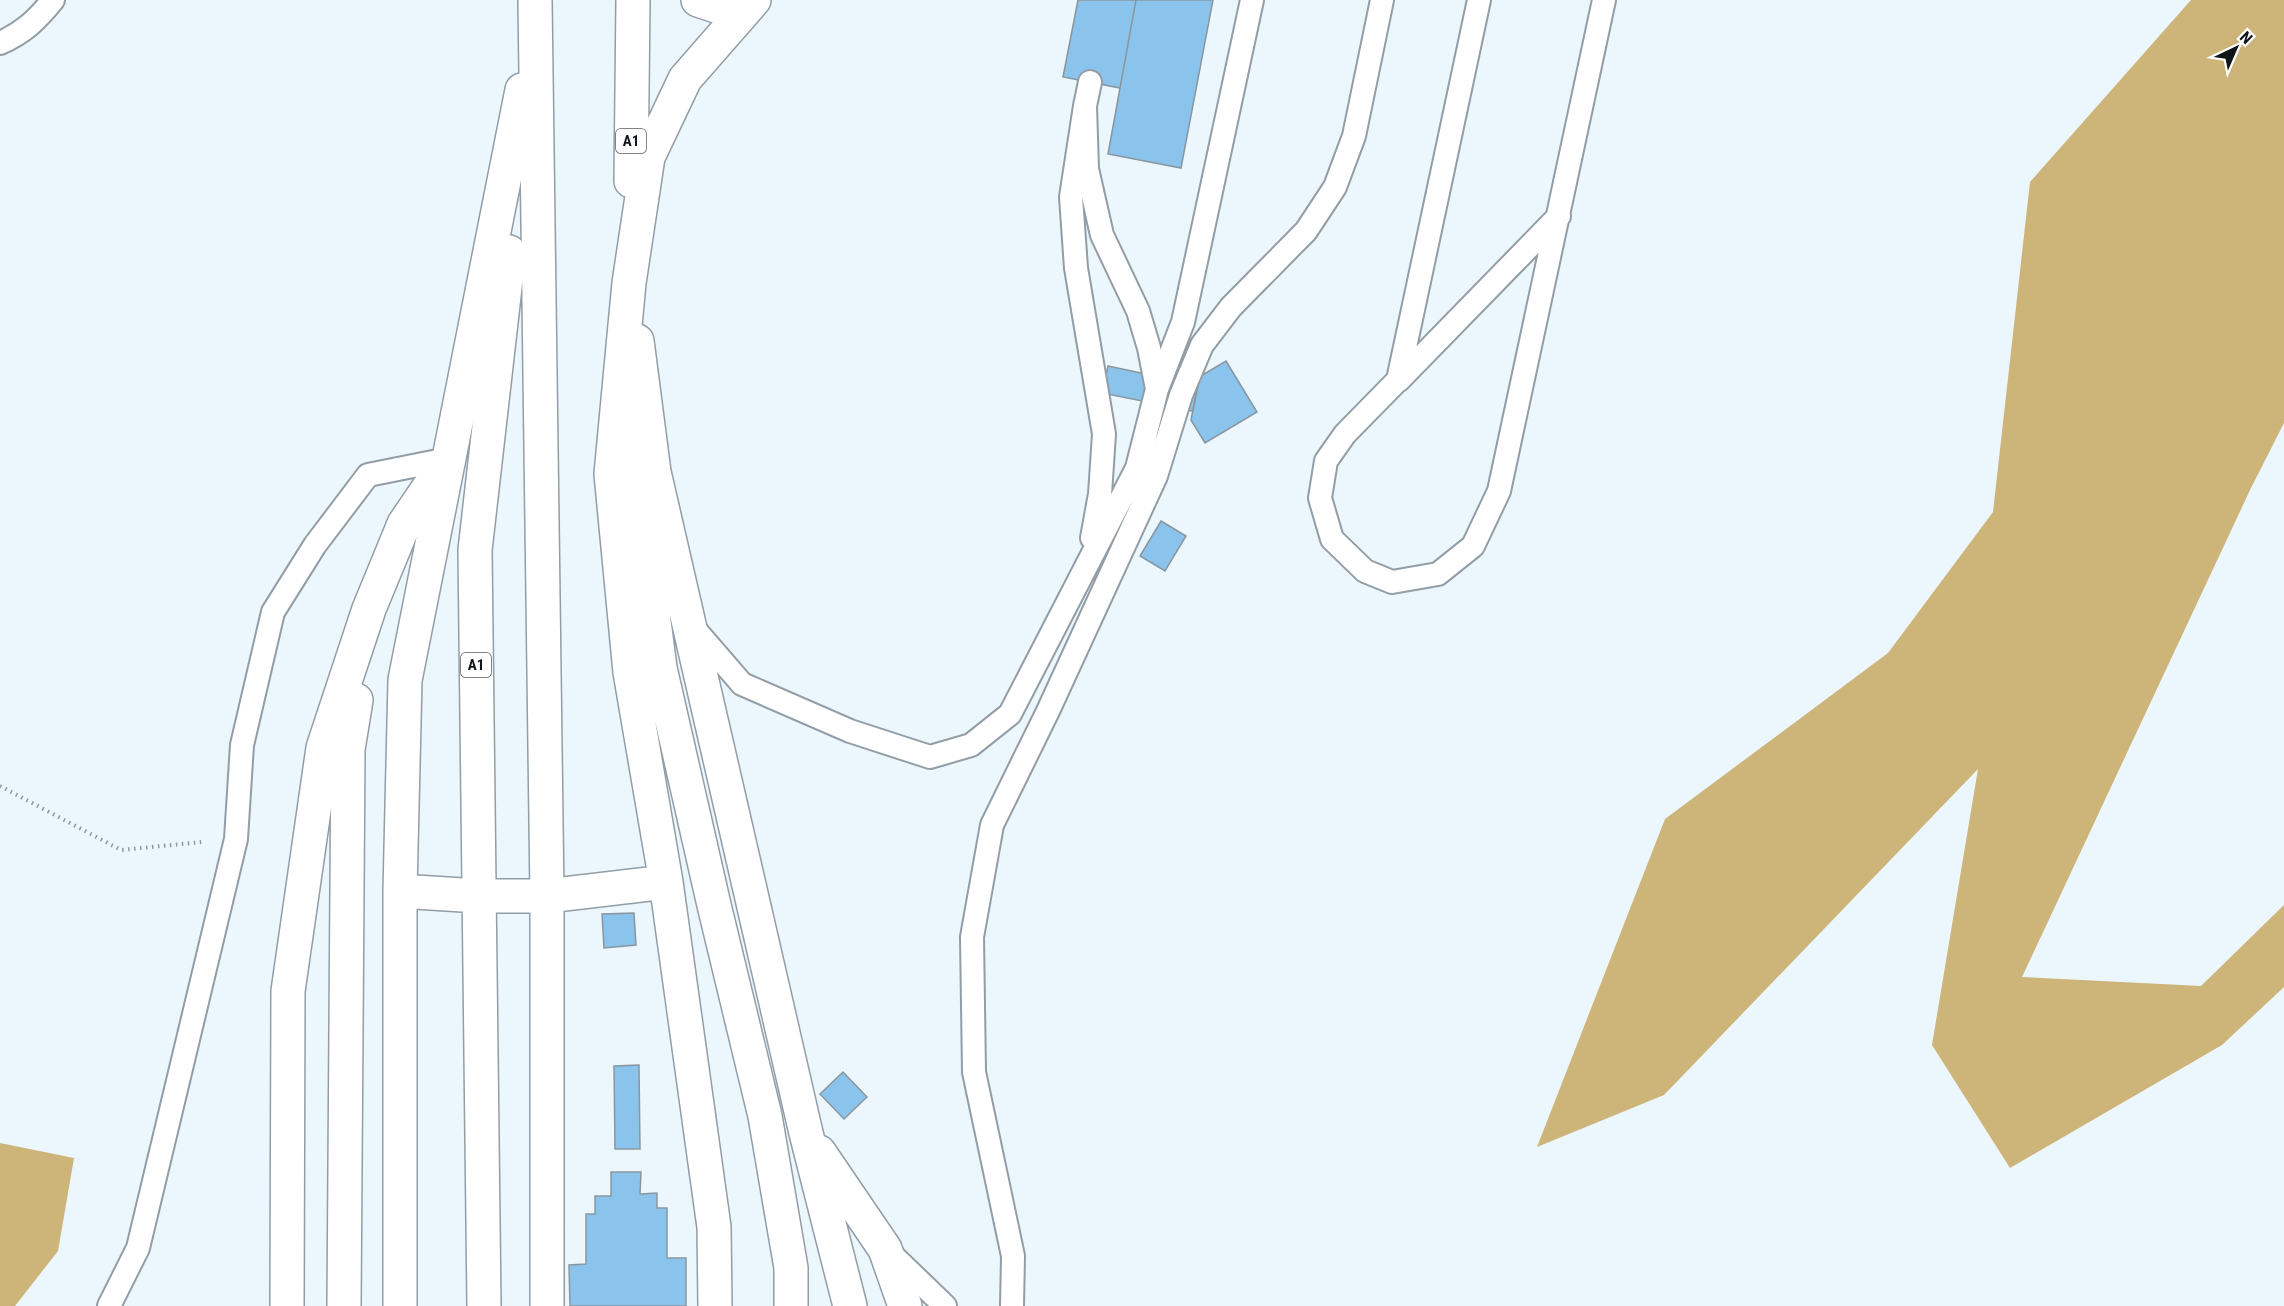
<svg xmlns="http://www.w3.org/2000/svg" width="2284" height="1306" font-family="'Roboto Condensed',sans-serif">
  <rect width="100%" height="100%" fill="#ecf6fd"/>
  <path fill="#cdb479" d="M2191,0H2284V423L2251,488L2022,977L2201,986L2284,905V987L2222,1045L2010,1168L1932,1045L1978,769L1664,1095L1537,1147L1665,819L1888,653L1993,512L2030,182Z
    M0,1143L74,1158L58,1251L15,1306H0Z"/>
  <path fill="#8ac4ec" stroke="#8a969e" stroke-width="1.5" d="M1078,0H1136L1120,88L1063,77Z
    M1136,0H1213L1181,168L1108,154Z
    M1226,361L1257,412L1205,443L1191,420L1199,377Z
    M1108,366L1198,385L1193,411L1102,393Z
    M1161,521L1186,536L1165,571L1140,556Z
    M634,913L636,945L604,948L602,914Z
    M639,1065L640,1149H615L614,1066Z
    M843,1072L867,1097L844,1119L820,1094Z
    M611,1172H641L640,1194L657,1193V1208H667V1258H686V1306H570L569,1265L586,1264V1214H595V1196H611Z"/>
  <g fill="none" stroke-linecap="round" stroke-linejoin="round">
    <defs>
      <path id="service" d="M1479,0L1398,380L1345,434L1326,461L1320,498L1332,539L1365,571L1392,582L1438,574L1473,546L1499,491L1604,0
        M0,43C23,33 37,20 53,0
        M1090,82L1085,106L1087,169L1102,235L1138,311L1149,348L1157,389
        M1085,106L1071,197L1076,268L1104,434L1100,494L1092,538
        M1399,380L1559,216
        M691,625L742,684L850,731L930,757L971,745L1010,714L1137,468L1157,389L1183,322L1252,0
        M890,1253L945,1306
        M109,1306L138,1248L236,839L242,745L273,612L315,545L368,475L448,459
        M1012,1306L1013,1256L974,1072L972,937L992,825L1048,711L1156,476L1181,395L1202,345L1231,307L1306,231L1335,187L1354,136L1382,0"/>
      <path id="motorway" d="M535,0L547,896V1306
        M698,0L716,6L729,0
        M631,181L633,0
        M637,341L654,472L806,1133L850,1306
        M634,422L635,472L660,668L714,905L765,1116L791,1268V1306
        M400,891L478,896H547L666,882
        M819,1152L885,1249L905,1306
        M287,1306L288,991L323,748L369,609L404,524L440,471
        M344,1306L348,749L356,700
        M400,1306V891L405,680L522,90
        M484,1306L475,550L509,252
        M715,1306L714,1227L666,882L630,672L611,474L629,283L648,157L685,79L754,0"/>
    </defs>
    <use href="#service" stroke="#929da6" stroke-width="26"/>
    <use href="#motorway" stroke="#929da6" stroke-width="36"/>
    <path stroke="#8f969c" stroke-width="4" stroke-dasharray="1.5 4.5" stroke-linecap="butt" d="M0,786L121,850L202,842"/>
    <use href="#service" stroke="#fff" stroke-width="22"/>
    <use href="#motorway" stroke="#fff" stroke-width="33"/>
  </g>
  <g text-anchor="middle" stroke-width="5" stroke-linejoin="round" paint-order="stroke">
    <g fill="#fff" stroke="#585b5d" stroke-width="1.5">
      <rect x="616" y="129" width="30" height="24" rx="4.5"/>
      <rect x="461" y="653" width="30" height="24" rx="4.5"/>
    </g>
    <g font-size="15" font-weight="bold" fill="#101518">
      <text x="631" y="146">A1</text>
      <text x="476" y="670">A1</text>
    </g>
  </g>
  <g transform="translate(2236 48) rotate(44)" stroke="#ffffff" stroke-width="4.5" paint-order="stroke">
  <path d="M0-4.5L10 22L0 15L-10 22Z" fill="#101518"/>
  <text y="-9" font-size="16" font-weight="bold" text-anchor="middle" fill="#101518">N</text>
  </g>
</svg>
